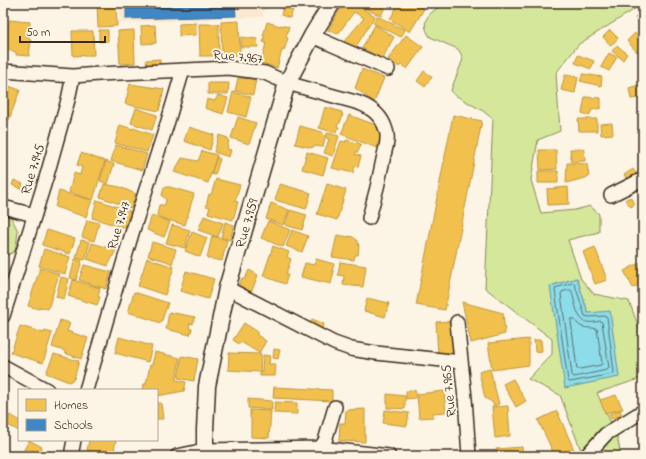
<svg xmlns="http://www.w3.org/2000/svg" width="646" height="459" font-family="'Indie Flower',sans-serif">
  <rect width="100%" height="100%" fill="#fcf5e5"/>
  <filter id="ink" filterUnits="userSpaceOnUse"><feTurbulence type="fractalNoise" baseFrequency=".025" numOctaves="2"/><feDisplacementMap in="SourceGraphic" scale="8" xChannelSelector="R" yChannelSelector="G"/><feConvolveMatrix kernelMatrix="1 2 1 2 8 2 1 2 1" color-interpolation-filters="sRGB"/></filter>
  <g filter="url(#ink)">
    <path fill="#fae9d2" d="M119,3H266L263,17L120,23Z"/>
    <path fill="#d5e79a" stroke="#88885c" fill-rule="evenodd" d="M445,3H643V4L579,44L556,73L560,131L538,140L531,180L541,213L575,210L590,206L599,214V232L568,240L581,279L594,294L629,301L643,339V370L639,379L597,393L617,436L621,456H583L560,395L528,379L552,354V339L485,288L493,119L483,111L453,94L451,90L463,59L461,54L458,49L430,37C418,19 431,12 445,3ZM577,278L588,313L550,286Z
      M3,215L11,217L18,231L16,247L14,252L5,256L3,255Z"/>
    <path fill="#8cdce9" stroke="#6c9598" d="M577,278L588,313L610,311L619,377L565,388L550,286Z"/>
    <path fill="#f2c14e" stroke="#bb9440" d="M97,3H116L117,26L98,27Z
      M344,3H353L375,16L352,53L343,43L364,18L354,12L338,34L328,30Z
      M359,3H387L381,16L358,5Z
      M399,3H414L424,9L410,32L390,19Z
      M283,7L293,10L290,18L281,15Z
      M643,12V28L642,29L635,17Z
      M377,16L405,30L401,37L373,23Z
      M9,20L30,22L29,40H31L29,56L16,55V52L5,50Z
      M239,21L240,55L222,56L221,22Z
      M267,22L280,26V25L289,27L286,37L288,38L284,51L282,50L277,68L261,63L266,43L263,42L265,37L263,36Z
      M196,23V35L179,36V24Z
      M199,24H219V56H200Z
      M155,25L156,43L142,44L141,26Z
      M375,25L394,37L382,59L362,48Z
      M99,30H108V41L99,42Z
      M134,30L135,63L120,64L118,31Z
      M610,30L618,38L611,46L603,37Z
      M72,31H93L94,55L73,56Z
      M635,33L643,41V46L637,52L627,41Z
      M406,35L423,47L407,69L401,65L399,67L388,59Z
      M241,37L257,39L258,47H241Z
      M617,45L627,54L623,60L612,51Z
      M609,53L617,57L609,71L601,67Z
      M578,55L594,61L591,69L575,63Z
      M160,59V68L147,69L146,60Z
      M362,69L384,78L374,102L355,88Z
      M424,71L432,77L425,87L417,81Z
      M583,74L602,77L601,86L580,81Z
      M565,75L578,77L575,93L561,90Z
      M238,78L256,79L253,95L235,91Z
      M208,83H229L228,94H208Z
      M3,84L20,90L9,120L3,118Z
      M130,84L164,89L159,111L125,104Z
      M638,85L639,98L631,99L629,88Z
      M233,92L251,97L246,117L228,112Z
      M218,95L228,98L223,114L205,108L207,99L215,101Z
      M585,97L601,98V108L592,110L589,116L582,113Z
      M325,107L342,112L341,114H343L340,123H339L337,126L339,127L338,129H337L336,133L319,128Z
      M136,108L157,115L152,130L131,123Z
      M349,115L384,128L377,148L341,134Z
      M453,115L482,121L445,310L416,305Z
      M238,117L256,123L249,144L231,138Z
      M578,119H597V131H579Z
      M612,123L613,134L601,135L600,124Z
      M120,125L133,129V128L153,135L147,152L115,143Z
      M300,126L322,132L325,137L323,147L314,146L312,148L295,144Z
      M189,127L214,135L210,150L184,141Z
      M327,133L339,136L333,156L324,153L329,139L326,138Z
      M219,135L228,138V140H229L227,149L231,150L229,157L214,152Z
      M346,140L361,144L358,152H356L355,154L361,156L358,167L355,166L353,173L332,168L341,141L346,142Z
      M116,145L147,154L142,170L111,161Z
      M570,149H584L585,161L571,162Z
      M539,150H556L557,169L540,170Z
      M202,151L217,155L208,183L174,172L182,158L198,161Z
      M307,152L328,158L323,175L302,169Z
      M81,153L105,161L93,200L69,192L74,173L80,175L82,167L77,165Z
      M217,157L220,159L215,175L211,174Z
      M106,161L114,164L108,184L100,181Z
      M567,163L587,164L589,177L566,183Z
      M633,169L638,176L629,182L624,175Z
      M3,170L7,171L3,184Z
      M538,171H558V183H538Z
      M216,179L240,185L235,201L238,202L233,220L208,213L210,207L206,206L209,194L211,195Z
      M14,180L23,184L21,189L12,185Z
      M104,184L120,187L136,194L131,208L100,197Z
      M280,184L311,193L306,209L275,200Z
      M327,184L346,190L337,220L317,214Z
      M164,187H170L194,194L185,225L161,218L157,215L159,205H165L166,199L162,196Z
      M568,187L569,204L548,205L547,189Z
      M59,191L92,200L86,217L55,207Z
      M630,197L635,204L631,207L625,200Z
      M97,200L130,211L125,228L92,218Z
      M271,203L289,210L283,225L266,219Z
      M290,210L307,215L302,230L285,225Z
      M152,215L170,222L164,237L147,230Z
      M204,216L223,223L218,237L198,230Z
      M87,220L99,223L94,241L82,237Z
      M268,221L290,230L283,247L261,238Z
      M225,222L234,225L230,240L221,237Z
      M172,225L190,230L185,248L166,243Z
      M47,230L75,239L70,254L42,245Z
      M292,230L308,236L302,252L286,246Z
      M192,232L207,238L200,257L185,251Z
      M337,235L349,237V236L353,237L357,240L359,246L358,255H355L354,260L332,257Z
      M212,236L227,240L222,261L207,258Z
      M81,240L90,242L85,260L76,258Z
      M152,242L176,249L172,264L166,261L148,256Z
      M92,243L116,250L108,266L87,259Z
      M273,246L289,252L287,257L291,259L286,274L288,275L285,284L263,276Z
      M595,247L607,280L595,284L583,252Z
      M44,249L70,257L65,274L39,266Z
      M147,258L174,267L165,295L138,286Z
      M75,259L82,261L76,280L70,278Z
      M316,259L334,264L332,271H334L331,284L301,277L305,263L314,265Z
      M643,261V283L633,288L624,271Z
      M340,262L366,266L363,287L343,285L344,276L338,275Z
      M84,265L111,272L106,289L79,280Z
      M40,268L59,274L48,309L40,307L39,309L28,306Z
      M249,270L258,275L251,293L239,285L242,278L245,279Z
      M186,271L214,279L208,299L180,291Z
      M61,277L69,279L64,299L56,297Z
      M73,280L100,288L98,297H100L97,305L68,296Z
      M134,292L168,303L161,323L128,312Z
      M367,298L389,303L385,317L364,311Z
      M462,302L503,313L505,334L471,343Z
      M169,312L195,317L193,324L190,323L189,328L192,329L190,335L166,329Z
      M312,319L324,324L321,331L309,325Z
      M60,320L70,323L67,331L88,338L81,359L65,353V351L52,347Z
      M452,321L454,354L438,355L436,322Z
      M244,323L258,332L256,334L266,341L259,353L241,342L239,344L233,340Z
      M20,326L44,333L45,331L52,333L43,363L11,353Z
      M119,337L152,346L148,362L115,353Z
      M529,339V365L492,370L488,343Z
      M534,340H541L542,351L535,352Z
      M274,349L280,350L278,359L273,358Z
      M155,352L180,358L176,380L186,382L184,391L157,396V390H143L144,384H146L150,365H152Z
      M229,353L261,354L260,372L228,370Z
      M54,354L79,361L74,379L69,382L46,373Z
      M263,355L270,356L269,364H276L275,376H260V371H262Z
      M182,356L198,359L194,381L178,378Z
      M490,369L499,404L494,406L492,402L485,398L479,372Z
      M513,379L526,401L516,407L503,384Z
      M274,387L332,390V401L273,398Z
      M415,390L416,398L406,399V391Z
      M444,391L446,412L433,413V417L419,418L417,394Z
      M387,394L405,396V409L387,408Z
      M616,395L623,409L605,413L600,400Z
      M248,399L272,401V410L248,408Z
      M275,402L297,403V414L274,413Z
      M157,403H161L163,419H157Z
      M508,406L510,436L495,438L492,407Z
      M365,409V442L339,441L340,423H345L346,410Z
      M250,410L271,411L269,438L251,437V418H250Z
      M385,410L409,413L407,426L383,423Z
      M620,410L622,415L611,419L609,414Z
      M557,411L575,452L567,456H555L538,420Z
      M10,415L19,420V431L6,424Z
      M29,440L42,447L38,456H21Z
      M89,440H116L113,455L87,451Z
      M522,447L523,456H497L496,449Z"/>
    <path fill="#3f88c5" stroke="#3e6c93" d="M126,3H235L236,16L126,19Z"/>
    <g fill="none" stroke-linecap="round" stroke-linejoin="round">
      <path stroke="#5b716f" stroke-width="1" d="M573,283L575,285L585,316L589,317L605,316L607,317L614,372L613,374L570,382L568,381L555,290L556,288Z
        M570,290L572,291C574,299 577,321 587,322C591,323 596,322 600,321L602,322L609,368L607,370L574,377L572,375L561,294L562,292Z
        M571,319H574C582,331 586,326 597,329L602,363L601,365L580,369H577L571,321Z"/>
      <defs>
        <path id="minor" d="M312,36L388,69
          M3,71L73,76L99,74L229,68L265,73L287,83L359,103C372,108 382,116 386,130C389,138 386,147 384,155C380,176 375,197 369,218
          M611,195L643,179
          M3,207L34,215
          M227,288L334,343L351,349L376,353L461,362
          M3,316L47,175L68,100L73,76
          M457,322L465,398L469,456
          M3,366L47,390
          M86,390L133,230L168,121L183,70
          M71,456L74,440
          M177,456L205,450L320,448L325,441L335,407
          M320,456V448L389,456
          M586,456L606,434L643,411"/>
        <path id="tertiary" d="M205,456V430L207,386L227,288L287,83L312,36L332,3"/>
      </defs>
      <use href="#minor" stroke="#3b2a1e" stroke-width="16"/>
      <use href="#tertiary" stroke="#3b2a1e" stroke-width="19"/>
      <use href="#minor" stroke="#fcf5e5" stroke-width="13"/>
      <use href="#tertiary" stroke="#fcf5e5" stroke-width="16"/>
    </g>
  </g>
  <g text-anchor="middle" stroke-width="4" stroke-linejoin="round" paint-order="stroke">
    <g font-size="14" fill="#3b2a1e" stroke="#fcf5e5">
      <text transform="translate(238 56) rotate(5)" y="5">Rue 7.967</text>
      <text transform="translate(32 169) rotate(-73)" y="5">Rue 7.945</text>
      <text transform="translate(246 223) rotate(-74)" y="5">Rue 7.959</text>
      <text transform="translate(118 225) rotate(-73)" y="5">Rue 7.947</text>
      <text transform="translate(448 391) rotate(-96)" y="5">Rue 7.965</text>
    </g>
  </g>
  <rect width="646" height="459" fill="none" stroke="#fcf5e5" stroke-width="16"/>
  <rect x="8" y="8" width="630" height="443" fill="none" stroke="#3b2a1e" stroke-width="1.5" filter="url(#ink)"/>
  <rect x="18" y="389" width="140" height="52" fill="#fcf5e5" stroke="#afa495"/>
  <rect x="26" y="399" width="20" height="12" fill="#f2c14e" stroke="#afa495"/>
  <text x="54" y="409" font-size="12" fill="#3b2a1e">Homes</text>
  <rect x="26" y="419" width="20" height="12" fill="#3f88c5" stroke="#afa495"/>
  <text x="54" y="429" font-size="12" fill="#3b2a1e">Schools</text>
  <path d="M20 36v6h85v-6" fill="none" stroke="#3b2a1e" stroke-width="2"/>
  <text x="26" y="36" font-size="12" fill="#3b2a1e" stroke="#fcf5e5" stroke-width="3" paint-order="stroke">50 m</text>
</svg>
